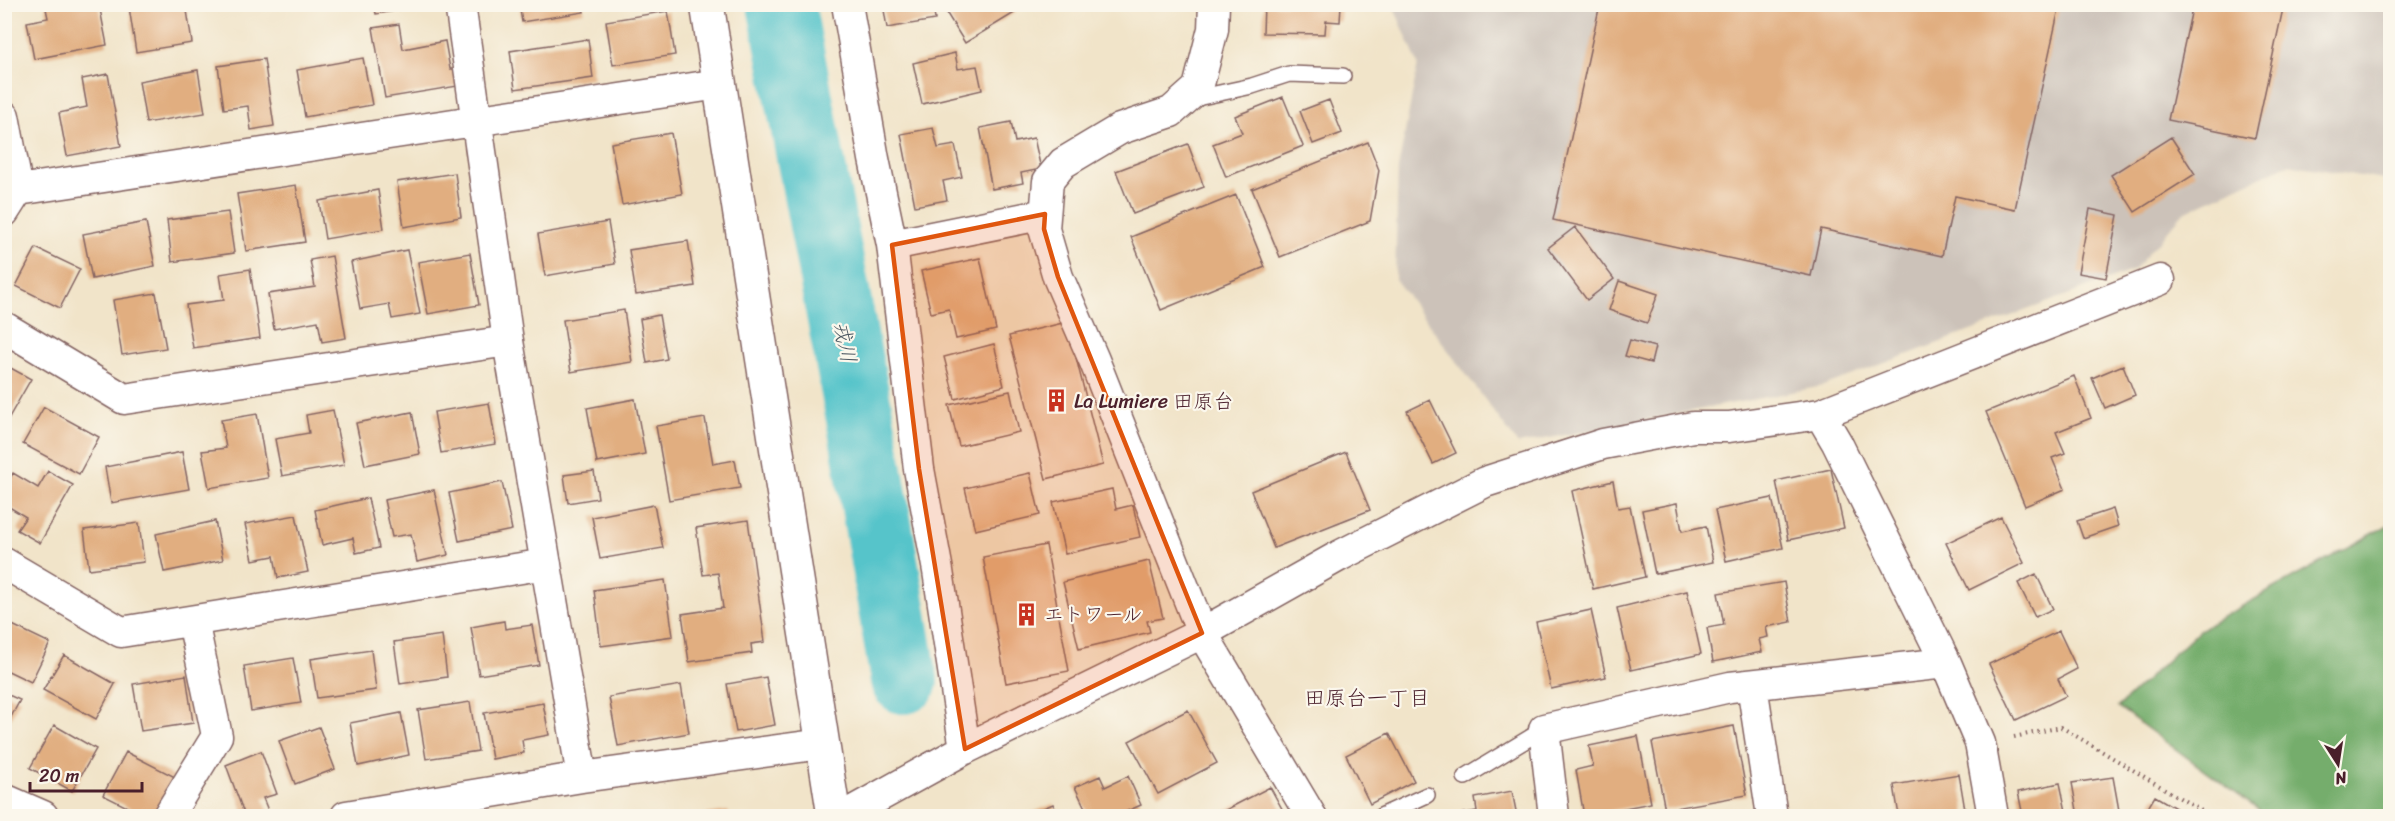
<svg xmlns="http://www.w3.org/2000/svg" width="2395" height="821" font-family="Sriracha,'Klee One',sans-serif">
  <rect width="100%" height="100%" fill="#fbf7ec"/>
  <filter id="ink" filterUnits="userSpaceOnUse"><feTurbulence type="fractalNoise" baseFrequency=".0167" numOctaves="2"/><feDisplacementMap in="SourceGraphic" scale="12" xChannelSelector="R" yChannelSelector="G"/><feConvolveMatrix kernelMatrix="1 2 1 2 8 2 1 2 1" color-interpolation-filters="sRGB"/></filter>
  <filter id="wash" filterUnits="userSpaceOnUse"><feTurbulence type="fractalNoise" baseFrequency=".008" numOctaves="4" result="noise"/><feDisplacementMap in="SourceGraphic" scale="24" xChannelSelector="R" yChannelSelector="G"/><feGaussianBlur stdDeviation="1.35" result="paint"/><feColorMatrix in="noise" values="0 0 0 0 0 0 0 0 0 0 0 0 0 0 0 0 0 1.4 0 .05"/><feComposite in="paint" operator="in"/></filter>
  <g filter="url(#wash)">
    <rect width="100%" height="100%" fill="#f1e4c9"/>
    <path fill="#ccc2b9" d="M1393,5H2390V181L2288,164L2184,212L2134,270L1823,386L1518,444L1395,279L1398,169L1418,64Z"/>
    <path fill="#74ad6c" stroke="#5f664c" stroke-width="1.5" d="M2390,524V816H2267L2118,707L2199,630Z"/>
    <g fill="none" stroke-linecap="round" stroke-linejoin="round">
      <path stroke="#56c4ca" stroke-width="68" d="M781,4L862,429L904,680"/>
    </g>
    <g id="blocks">
      <path fill="#e1ae80" d="M45,4H99L107,45L34,59L27,22L48,18Z
        M143,4H186L192,43L136,52L129,7Z
        M519,4H582L584,12L522,22Z
        M883,4H933L935,20L887,28Z
        M941,4H1011L1016,12L965,43Z
        M1600,4H2060L2015,209L1955,196L1942,256L1821,229L1811,276L1553,220Z
        M2193,4H2284L2255,138L2168,120Z
        M374,5H415L416,8L376,14Z
        M1264,5H1341L1340,22L1326,21L1325,34L1263,33Z
        M668,11L675,55L613,65L606,21Z
        M399,24L403,49L445,41L450,69H456L458,86L385,98L373,28Z
        M588,39L593,78L515,89L510,51Z
        M955,53L958,69L977,66L982,90L922,104L913,63Z
        M363,58L372,105L305,117L297,70Z
        M264,59L274,126L251,130L248,106L224,109L218,66Z
        M198,70L205,113L146,123L139,81Z
        M108,74L121,146L67,156L59,113L87,107L82,79Z
        M1283,97L1303,146L1226,177L1213,144L1242,133L1235,116Z
        M1329,100L1342,133L1313,144L1300,111Z
        M1011,122L1015,142L1034,138L1041,169L1021,173L1023,183L992,189L980,128Z
        M933,128L938,148L955,145L962,177L943,181L947,200L915,206L901,134Z
        M671,133L682,194L622,205L611,143Z
        M2171,137L2195,174L2135,212L2111,175Z
        M1368,142L1379,170L1370,221L1280,257L1252,189Z
        M1188,144L1204,187L1133,214L1116,171Z
        M455,173L461,217L404,227L397,182Z
        M296,185L305,242L246,251L237,194Z
        M378,190L384,229L325,239L319,201Z
        M1236,195L1265,267L1161,310L1131,237Z
        M2090,209L2118,215L2106,278L2078,273Z
        M228,212L234,253L172,262L167,220Z
        M146,222L155,266L92,279L83,234Z
        M608,222L615,264L545,276L538,234Z
        M1575,227L1614,279L1587,300L1548,248Z
        M688,241L695,286L636,295L629,250Z
        M36,248L80,269L60,308L16,286Z
        M407,250L420,314L392,319L389,304L360,309L351,262Z
        M470,253L479,305L428,314L418,262Z
        M332,256L346,338L322,342L318,321L274,329L268,294L315,287L310,260Z
        M980,258L996,330L956,339L949,309L931,313L921,271Z
        M250,269L260,338L193,348L186,305L224,300L220,274Z
        M1619,281L1658,294L1647,323L1609,310Z
        M156,293L166,348L122,355L113,300Z
        M624,310L632,362L571,372L563,320Z
        M659,315L667,359L647,363L640,319Z
        M1067,322L1103,465L1046,479L1009,336Z
        M1630,340L1655,347L1651,363L1625,356Z
        M994,344L1004,386L955,399L944,357Z
        M2123,365L2135,395L2105,408L2092,378Z
        M7,366L31,379L4,426V371Z
        M2074,376L2091,418L2056,432L2065,453L2052,458L2065,489L2025,506L1986,412Z
        M1010,391L1019,432L959,446L949,405Z
        M635,399L645,454L597,463L587,408Z
        M1430,400L1456,453L1433,464L1407,411Z
        M489,403L496,444L441,453L434,412Z
        M44,407L99,437L79,474L23,444Z
        M333,410L344,465L282,476L275,439L309,433L306,415Z
        M412,412L420,454L365,465L356,423Z
        M257,414L268,478L209,488L202,451L226,448L221,420Z
        M705,418L713,464L735,460L740,488L669,500L656,426Z
        M182,452L189,489L111,503L105,467Z
        M1346,452L1370,510L1274,548L1251,491Z
        M1831,469L1844,528L1788,540L1776,481Z
        M48,471L73,485L40,543L17,530L26,517L4,504V488L13,473L38,488Z
        M594,471L598,498L568,503L564,475Z
        M1030,473L1040,515L975,530L965,488Z
        M1613,481L1618,508L1630,506L1645,577L1593,589L1572,491Z
        M502,482L512,530L459,541L449,493Z
        M1112,489L1116,509L1133,505L1140,537L1065,554L1053,502Z
        M434,490L448,555L417,562L411,534L392,537L384,500Z
        M368,498L379,548L356,553L353,538L322,545L315,510Z
        M1772,498L1783,548L1726,561L1715,510Z
        M1677,503L1682,531L1706,526L1713,562L1655,574L1642,510Z
        M654,505L663,548L600,559L592,517Z
        M2113,509L2118,526L2083,538L2077,521Z
        M296,515L308,572L278,578L274,556L253,560L245,524Z
        M2001,517L2024,563L1969,590L1946,543Z
        M748,520L765,642L751,644L752,653L689,662L682,614L723,608L718,573L703,575L696,528Z
        M215,521L223,560L164,572L156,534Z
        M139,523L144,562L89,569L84,530Z
        M1046,545L1069,671L1006,683L983,557Z
        M1149,561L1163,618L1147,621L1150,632L1079,649L1063,582Z
        M2036,574L2053,609L2035,617L2018,583Z
        M665,580L673,636L601,646L594,590Z
        M1784,582L1791,622L1766,627L1768,637L1759,639L1762,652L1713,662L1707,628L1724,625L1718,593Z
        M1687,591L1701,654L1631,670L1617,608Z
        M1591,610L1606,677L1551,689L1536,622Z
        M4,621L50,643L31,682L4,669Z
        M504,621L505,629L532,625L539,665L479,675L471,627Z
        M2059,631L2077,669L2058,679L2066,696L2016,720L1989,664Z
        M442,635L447,677L400,684L394,642Z
        M371,650L376,690L317,698L311,659Z
        M64,655L115,684L96,719L43,690Z
        M293,658L301,703L251,711L244,666Z
        M186,675L193,723L141,731L133,684Z
        M766,677L775,725L736,732L727,684Z
        M681,685L689,733L618,746L609,697Z
        M4,693L20,700L4,730Z
        M470,702L478,751L426,759L418,710Z
        M543,703L549,735L522,740L524,753L492,759L484,713Z
        M1188,710L1217,763L1158,794L1129,741Z
        M401,713L409,755L358,766L350,723Z
        M54,725L96,749L72,791L30,768Z
        M1734,726L1747,795L1665,810L1652,742Z
        M319,727L335,769L295,784L279,741Z
        M1389,733L1414,781L1370,804L1346,755Z
        M1638,736L1651,803L1584,816L1576,770L1593,766L1589,746Z
        M261,751L277,794L263,798L269,813L260,816H245L226,765Z
        M126,752L175,777L154,816H145L103,795Z
        M1959,774L1966,816H1899L1894,785Z
        M1100,776L1105,787L1128,776L1141,805L1116,816H1089L1075,787Z
        M2113,777L2120,816H2078L2072,783Z
        M2060,783L2067,816H2023L2018,792Z
        M1270,787L1286,816H1214Z
        M1512,791L1517,816H1449L1477,811L1475,798Z
        M2155,796L2189,816H2143Z
        M1053,804L1059,816H1025Z
        M728,811L729,816H701V815Z"/>
    </g>
  </g>
  <g filter="url(#ink)">
    <use href="#blocks" fill-opacity="0" stroke="#846462" stroke-width="1.5"/>
    <g fill="none" stroke-linecap="round" stroke-linejoin="round">
      <defs>
        <path id="service" d="M1192,99L1252,86L1289,74L1343,76
          M1465,777L1544,729
          M1381,816L1427,795"/>
        <path id="minor" d="M460,4L508,341L582,777L822,744
          M847,4L874,159L892,245L1045,214
          M1214,4L1213,29L1198,88L1171,112L1120,129L1063,163L1048,181L1044,229L1058,277L1094,360L1202,633L1311,816
          M4,116L18,190
          M4,212L18,190L719,84
          M892,245L919,469L938,571L965,749
          M4,327L124,399L508,341
          M1820,414L1837,443L1946,663L1980,743L1993,816
          M4,563L121,632L546,564
          M1752,685L1772,816
          M4,799L43,816
          M168,816L217,736L193,621
          M346,816L582,777
          M844,816L965,749L1202,633L1339,556L1485,482L1603,444L1693,427H1729L1820,414L2160,280
          M1554,816L1544,729L1730,687L1946,663"/>
        <path id="tertiary" d="M707,4L834,816"/>
      </defs>
      <use href="#service" stroke="#846462" stroke-width="18"/>
      <use href="#minor" stroke="#846462" stroke-width="33"/>
      <use href="#tertiary" stroke="#846462" stroke-width="36"/>
      <path stroke="#846462" stroke-width="4" stroke-dasharray="1.5 4.5" stroke-linecap="butt" d="M2014,737L2061,727L2210,816"/>
      <use href="#service" stroke="#fff" stroke-width="15"/>
      <use href="#minor" stroke="#fff" stroke-width="30"/>
      <use href="#tertiary" stroke="#fff" stroke-width="33"/>
    </g>
  </g>
  <path fill="#e0560e" fill-opacity="0.2" stroke="#e0560e" stroke-width="4.5" stroke-linejoin="round" d="M1045,214L1044,229L1058,277L1202,633L965,749L919,469L892,245Z"/>
  <defs>
    <symbol id="building-bare" viewBox="-9 -9 18 18"><path d="M-4-6H4V6H1V3H-1V6H-4ZM-2.5-4.3h1.7v1.8h-1.7ZM.8-4.3h1.7v1.8H.8ZM-2.5-1h1.7V.8h-1.7ZM.8-1h1.7V.8H.8Z" fill="#c8321e" stroke="#fbf7ec" stroke-width="2.5" paint-order="stroke"/></symbol>
  </defs>
  <g fill-rule="evenodd">
    <use href="#building-bare" x="1040" y="384" width="33" height="33"/>
    <use href="#building-bare" x="1010" y="598" width="33" height="33"/>
  </g>
  <g text-anchor="middle" stroke-width="4.5" stroke-linejoin="round" paint-order="stroke">
    <g font-size="20" fill="#4a1f2b" stroke="#fbf7ec" text-anchor="start">
      <text x="1074" y="408">La Lumiere 田原台</text>
      <text x="1044" y="621">エトワール</text>
    </g>
    <g font-size="21" font-style="italic" fill="#4e5963" stroke="#fbf7ec">
      <text transform="translate(845 342) rotate(79)" y="7">戎川</text>
    </g>
    <g font-size="21" fill="#4a1f2b" stroke="#fbf7ec">
      <text x="1367" y="705">田原台一丁目</text>
    </g>
  </g>
  <rect width="2395" height="821" fill="none" stroke="#fbf7ec" stroke-width="24"/>
  <g transform="translate(2338 764) rotate(168)" stroke="#fbf7ec" stroke-width="4.5" paint-order="stroke">
  <path d="M0-4.5L10 22L0 15L-10 22Z" fill="#4a1f2b"/>
  <text y="-9" font-size="16" font-weight="bold" text-anchor="middle" fill="#4a1f2b">N</text>
  </g>
  <path d="M30 782v9h112v-9" fill="none" stroke="#4a1f2b" stroke-width="3"/>
  <text x="39" y="782" font-size="18" fill="#4a1f2b" stroke="#fbf7ec" stroke-width="4.5" paint-order="stroke">20 m</text>
</svg>
